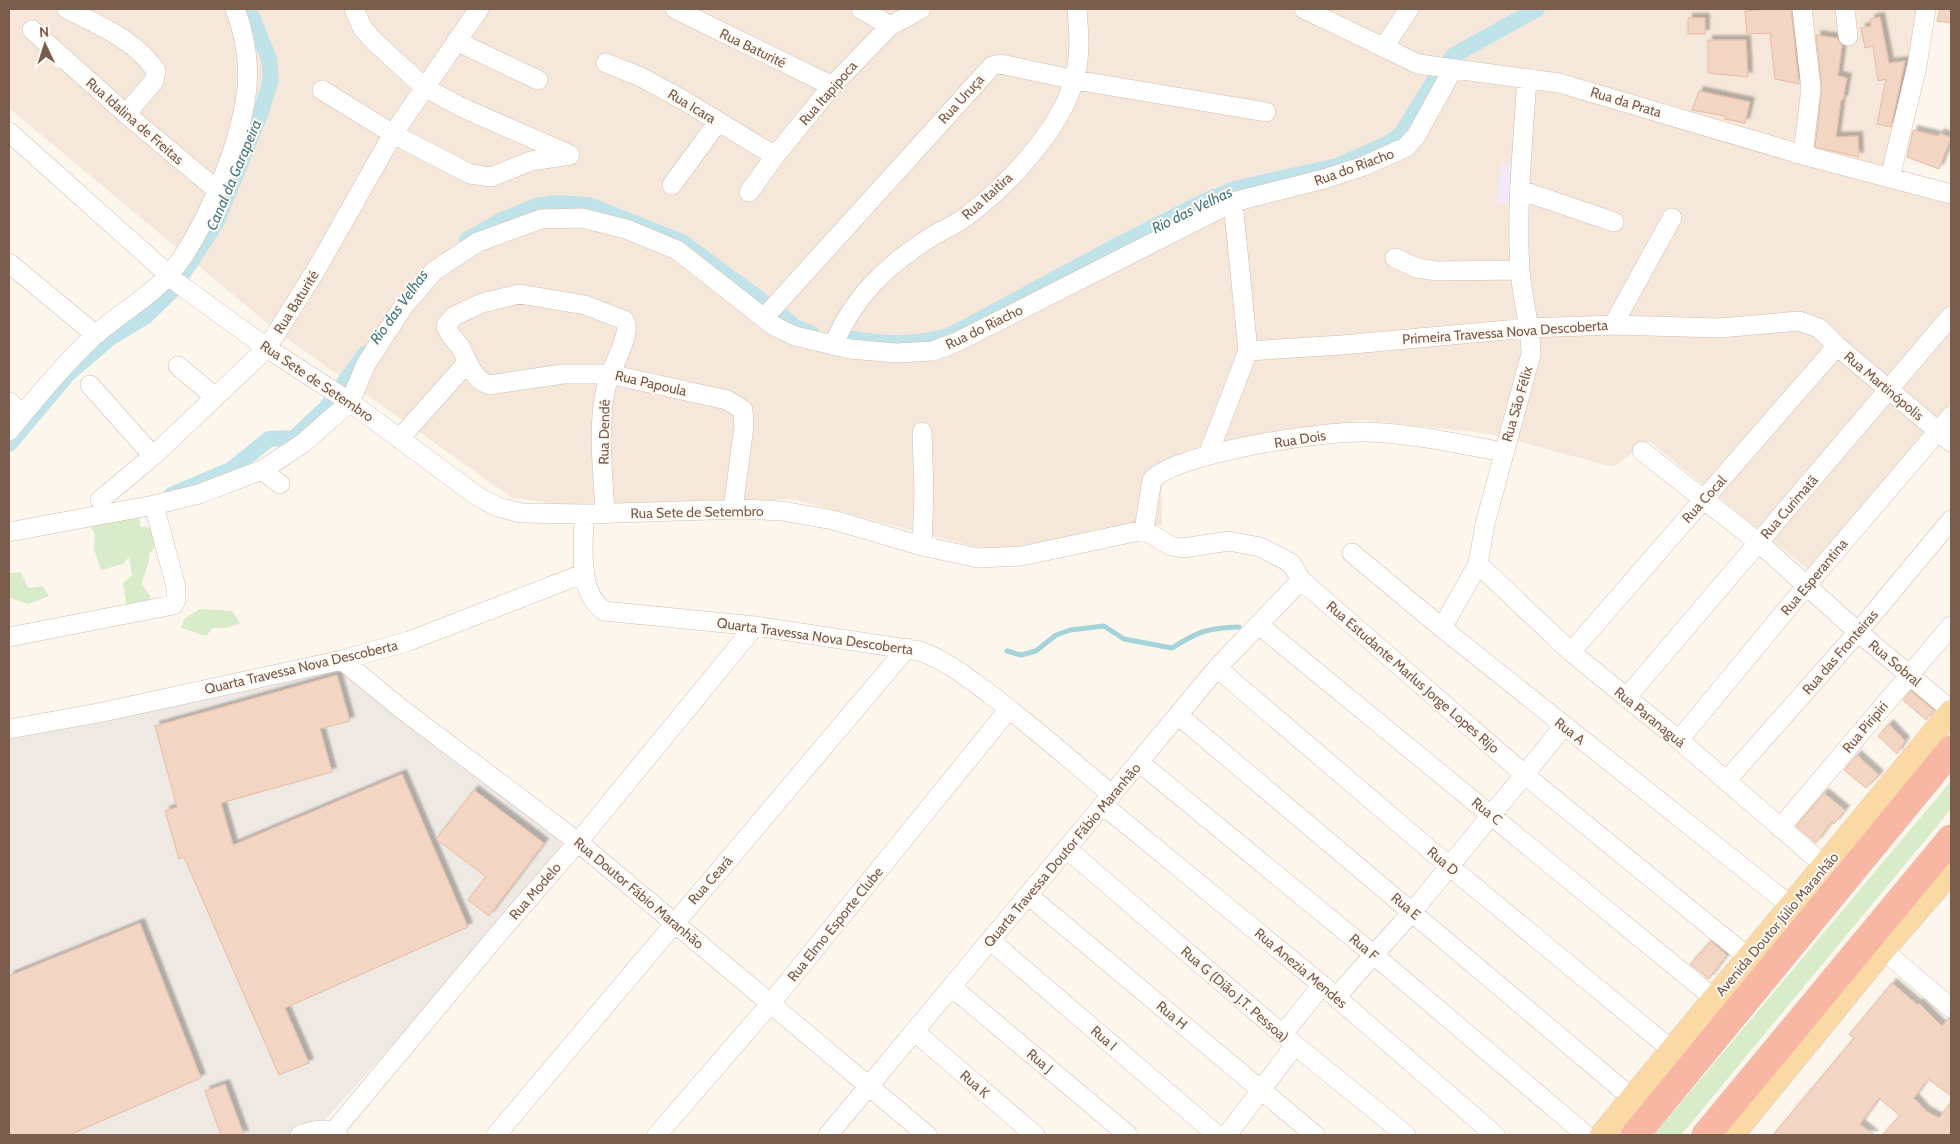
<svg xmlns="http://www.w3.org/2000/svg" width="1960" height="1144" font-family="Cabin,sans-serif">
  <defs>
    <filter id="shadow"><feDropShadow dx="4.5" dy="-4.5" stdDeviation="1" flood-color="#0004"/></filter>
  </defs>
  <rect width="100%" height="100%" fill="#fdf6ec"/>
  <path fill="#f5e8da" d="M9,9H1931L1894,172L1951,188V403L1829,549L1820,579L1649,441L1613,467L1491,434L1362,420L1161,460L1162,525L1006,555L792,499L594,510L511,497L279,333L9,108Z"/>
  <path fill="#efe9e4" d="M344,665L574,843L316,1130L321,1135H9V731Z"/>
  <path fill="#f3e8fa" d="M1501,163L1523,165L1517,204L1497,203Z"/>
  <path fill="#d8ecc9" d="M138,509L141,527L155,528L159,542L149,554C150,565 144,573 142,584L151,597L144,606L127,608L123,583L132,575L129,557L123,564L101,570L94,549L95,534L91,527L64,525Z
    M21,572L28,588L43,586L49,596L29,604L9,598V573Z
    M200,609L232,611L240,623L227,628H213L206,636L181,628L184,619Z
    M1951,781V809L1681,1135H1654Z"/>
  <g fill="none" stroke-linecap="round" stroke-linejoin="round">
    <path stroke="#a5d3da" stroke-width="5" d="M1007,651L1021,655L1036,651L1056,635L1070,630L1104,626L1124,639L1172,648C1199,631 1207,628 1239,627"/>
    <path stroke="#bfe3e8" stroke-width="16" d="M467,240L500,221L536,206L557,203L588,205L682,242L762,301
      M783,317L795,327L812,334
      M840,337C884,344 906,347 949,336L1118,245L1203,202L1238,188L1337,166L1391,142L1401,134L1434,81L1454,55L1537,9
      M9,444L68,374L110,338L145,317L171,292L216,223L261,112L271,79L269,59L249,9
      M171,495L232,469L269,439L294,438L326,408L365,354"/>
  </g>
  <path fill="#f3d5c3" stroke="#e6bba3" filter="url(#shadow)" d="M1768,9H1791L1799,84L1775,79L1770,33L1747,34L1745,11Z
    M1940,9H1951V23L1937,21Z
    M1880,17L1889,63L1905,61L1891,127L1877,124L1886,79L1878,81L1873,46L1865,48L1861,28L1871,26L1870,19Z
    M1688,18H1705V34H1688Z
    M1816,35L1837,38L1842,45L1838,76L1847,78L1843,100H1841L1836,137L1858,136L1859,157L1815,147L1822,89Z
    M1708,40H1746L1748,77L1708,73Z
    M1699,91L1750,102L1745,123L1725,119V116L1692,110Z
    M1913,130L1938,136L1940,133L1951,138L1939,169L1907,157Z
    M337,675L350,721L320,729L332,772L221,803L233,845L402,774L468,927L285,1008L309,1063L279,1075L184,857L179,859L165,811L177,807L155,726Z
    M1911,691L1934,710L1926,720L1903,700Z
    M1889,724L1905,741L1897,754L1878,736Z
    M1857,755L1879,775L1866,788L1844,770Z
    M474,790L544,843L489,916L468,900L486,877L436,839Z
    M1824,793L1845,810L1834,824L1832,821L1816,843L1796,826Z
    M140,923L201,1078L69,1135H9V976Z
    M1711,941L1727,955L1709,979L1690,964Z
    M1892,983L1918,1005L1919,1003L1942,1026L1948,1019H1951V1096L1928,1079L1914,1098L1926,1111L1939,1118L1951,1102V1135H1882L1900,1116L1879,1098L1860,1124L1874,1135H1773L1854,1038L1849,1035Z
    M225,1084L244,1135H221L205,1091Z"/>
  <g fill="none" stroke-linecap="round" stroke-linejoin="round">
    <defs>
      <path id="minor" d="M67,9C98,25 136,40 156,71L154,81L126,114
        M354,9L363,29L375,42L424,87L461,107L568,154
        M675,9L832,86
        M861,9L890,26
        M1304,9L1418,64L1559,83L1803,155L1951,194
        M1802,9L1811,88L1803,155
        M1845,9L1848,36
        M32,30L126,114L217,190
        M456,41L538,80
        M1384,47L1409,9
        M606,63L641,77L683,100L775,156
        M322,90L393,134L470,174L491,177L531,161L570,155
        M9,132L179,284L267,348L350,402L477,496L498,507L521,513L584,514L742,509L782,511L833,520L922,546L978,558L1022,556L1144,530L1171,546L1183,548L1229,541L1260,547L1291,563L1301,580L1525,775L1749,958
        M1890,178L1917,66L1926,9
        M672,185L718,122
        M1520,190L1614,222
        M749,192L775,156L832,86L890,26L921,9
        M1395,258L1417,268L1437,271L1520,270
        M9,263L96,335
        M764,318L992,66L1001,64L1075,80L1266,112
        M1613,325L1672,218
        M833,346C853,297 887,265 931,237C942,230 956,225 967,216C1008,185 1059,131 1074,81C1081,57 1079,33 1077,9
        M1248,351L1342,345L1528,328L1613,325L1720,328L1799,321L1819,328L1837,346L1951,442
        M178,366L214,396
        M90,385L153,456
        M9,402L23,414
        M9,431C36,398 64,364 95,335C119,314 148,298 169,275C203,235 236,154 245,102C251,72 246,37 235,9
        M399,439L467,363
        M1642,451L1758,542L1858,632L1951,710
        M1208,455L1248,351L1233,202
        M262,470L280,484
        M100,500L153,456L267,348L316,270L393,134L479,9
        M584,514C584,546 576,590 604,611L755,626L920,651C947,661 968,678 991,695C1033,727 1072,761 1112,795
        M605,514C603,472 597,428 606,387C609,370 634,333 624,320L585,305L519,294L482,303L454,316L446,326C448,334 454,339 459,345C468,360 471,378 489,385L563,374H609L727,400L743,410L744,426L733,509
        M1144,530L1152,480C1179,452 1324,431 1365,432C1412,433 1458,444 1504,452
        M9,532L154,505L199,494L262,470L302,444L350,402L366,364L403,307L434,271L478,242L541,219L582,218L626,229L677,250L774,326L795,336L850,349L896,353L933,351L957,342L1233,202L1324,179L1364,166L1406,147L1416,136L1453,69
        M922,546L924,492L922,432
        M1352,553L1442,628L1791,906
        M1478,564L1571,652L1679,740L1825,866
        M1259,625L1715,999
        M1442,628L1478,564L1485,524L1531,354C1531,326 1522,299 1520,270C1516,207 1523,142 1527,78
        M9,637L173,605L176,600V587L154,505
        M1571,652L1837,346
        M342,660L399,707L578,842L927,1135
        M1217,668L1449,866L1672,1050
        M1626,698L1951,316
        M1178,715L1632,1098
        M9,729L98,713L342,660L409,641L585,573
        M1679,740L1806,586L1951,416
        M1139,762L1374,955L1586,1135
        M1726,781L1858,632L1951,520
        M1103,805L1322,985L1495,1135
        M1780,828L1951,626
        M1067,849L1295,1045L1406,1135
        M1028,895L1315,1135
        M991,941L1217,1135
        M1883,950L1951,1008
        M953,988L1128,1135
        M1336,997L1413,911L1564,726
        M915,1032L1035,1135
        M1283,1034L1322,985
        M333,1132L505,926L578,842L755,626
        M300,1135C313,1131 326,1126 338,1135
        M496,1135L907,648
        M657,1135L771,1003L1009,709
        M828,1135L1217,668L1301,580
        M1227,1135L1295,1045"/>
      <path id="major" d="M1602,1135L1951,712
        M1732,1135L1883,950L1951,871"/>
      <path id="highway" d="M1635,1135L1951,750
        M1706,1135L1951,839"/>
    </defs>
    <use href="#minor" stroke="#d1beb0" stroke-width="20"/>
    <use href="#major" stroke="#dad1cd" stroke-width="25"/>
    <use href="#highway" stroke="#dad1cd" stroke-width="29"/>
    <use href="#minor" stroke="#fff" stroke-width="19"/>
    <use href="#major" stroke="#fbd9a5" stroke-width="24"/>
    <use href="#highway" stroke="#f7b7a3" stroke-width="28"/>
  </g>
  <g text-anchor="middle" stroke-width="4" stroke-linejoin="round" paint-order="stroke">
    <g font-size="14" fill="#7a5c4d" stroke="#fffaf3">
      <text transform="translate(753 48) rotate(26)" y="5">Rua Baturité</text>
      <text transform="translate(828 93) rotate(-49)" y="5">Rua Itapipoca</text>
      <text transform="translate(961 99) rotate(-48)" y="5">Rua Uruça</text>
      <text transform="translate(1626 102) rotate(17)" y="5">Rua da Prata</text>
      <text transform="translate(692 106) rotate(31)" y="5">Rua Icara</text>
      <text transform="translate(135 121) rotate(41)" y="5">Rua Idalina de Freitas</text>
      <text transform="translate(1354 167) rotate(-20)" y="5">Rua do Riacho</text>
      <text transform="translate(987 196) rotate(-42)" y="5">Rua Itaitira</text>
      <text transform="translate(296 302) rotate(-58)" y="5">Rua Baturité</text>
      <text transform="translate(984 327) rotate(-26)" y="5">Rua do Riacho</text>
      <text transform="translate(1505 332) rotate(-4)" y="5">Primeira Travessa Nova Descoberta</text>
      <text transform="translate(317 381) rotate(34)" y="5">Rua Sete de Setembro</text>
      <text transform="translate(651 383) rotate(13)" y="5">Rua Papoula</text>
      <text transform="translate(1884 386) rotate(40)" y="5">Rua Martinópolis</text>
      <text transform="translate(1517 404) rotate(-74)" y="5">Rua São Félix</text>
      <text transform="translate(604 432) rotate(-89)" y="5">Rua Dendê</text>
      <text transform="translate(1300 439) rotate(-9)" y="5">Rua Dois</text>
      <text transform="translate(1704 499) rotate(-48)" y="5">Rua Cocal</text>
      <text transform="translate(1789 507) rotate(-49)" y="5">Rua Curimatã</text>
      <text transform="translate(697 512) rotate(-1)" y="5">Rua Sete de Setembro</text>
      <text transform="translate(1814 577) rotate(-50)" y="5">Rua Esperantina</text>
      <text transform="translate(815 636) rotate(8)" y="5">Quarta Travessa Nova Descoberta</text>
      <text transform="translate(1840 652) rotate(-49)" y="5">Rua das Fronteiras</text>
      <text transform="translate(1895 663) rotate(40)" y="5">Rua Sobral</text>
      <text transform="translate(301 667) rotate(-13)" y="5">Quarta Travessa Nova Descoberta</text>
      <text transform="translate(1413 677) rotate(41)" y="5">Rua Estudante Marlus Jorge Lopes Rijo</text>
      <text transform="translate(1650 717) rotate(39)" y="5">Rua Paranaguá</text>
      <text transform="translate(1865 727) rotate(-50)" y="5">Rua Piripiri</text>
      <text transform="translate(1570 731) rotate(38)" y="5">Rua A</text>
      <text transform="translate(1487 811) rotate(39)" y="5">Rua C</text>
      <text transform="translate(1062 855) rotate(-50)" y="5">Quarta Travessa Doutor Fábio Maranhão</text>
      <text transform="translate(1443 861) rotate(40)" y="5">Rua D</text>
      <text transform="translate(710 880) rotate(-49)" y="5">Rua Ceará</text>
      <text transform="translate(535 891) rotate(-49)" y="5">Rua Modelo</text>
      <text transform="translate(639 893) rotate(40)" y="5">Rua Doutor Fábio Maranhão</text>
      <text transform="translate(1406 906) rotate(40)" y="5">Rua E</text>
      <text transform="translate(835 924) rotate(-51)" y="5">Rua Elmo Esporte Clube</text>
      <text transform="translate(1777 924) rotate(-50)" y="5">Avenida Doutor Júlio Maranhão</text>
      <text transform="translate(1364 947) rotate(40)" y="5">Rua F</text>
      <text transform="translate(1301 968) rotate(40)" y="5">Rua Anezia Mendes</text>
      <text transform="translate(1235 994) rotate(41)" y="5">Rua G (Dião J.T. Pessoa)</text>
      <text transform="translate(1172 1015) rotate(40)" y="5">Rua H</text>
      <text transform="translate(1104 1038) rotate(41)" y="5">Rua I</text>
      <text transform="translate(1040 1061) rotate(40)" y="5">Rua J</text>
      <text transform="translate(975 1084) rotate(41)" y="5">Rua K</text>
    </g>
    <g font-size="15" font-style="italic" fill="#437c86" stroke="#fffaf3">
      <text transform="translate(234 175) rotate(-67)" y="5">Canal da Garapeira</text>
      <text transform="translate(1192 210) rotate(-26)" y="5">Rio das Velhas</text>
      <text transform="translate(399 307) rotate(-54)" y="5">Rio das Velhas</text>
    </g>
  </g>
  <rect width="1960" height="1144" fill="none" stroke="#7a5c4d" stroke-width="20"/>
  <g transform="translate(45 45) rotate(356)" stroke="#fffaf3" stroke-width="4" paint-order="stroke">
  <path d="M0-4L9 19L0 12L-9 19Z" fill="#7a5c4d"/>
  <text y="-8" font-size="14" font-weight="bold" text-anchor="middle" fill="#7a5c4d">N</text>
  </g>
</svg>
